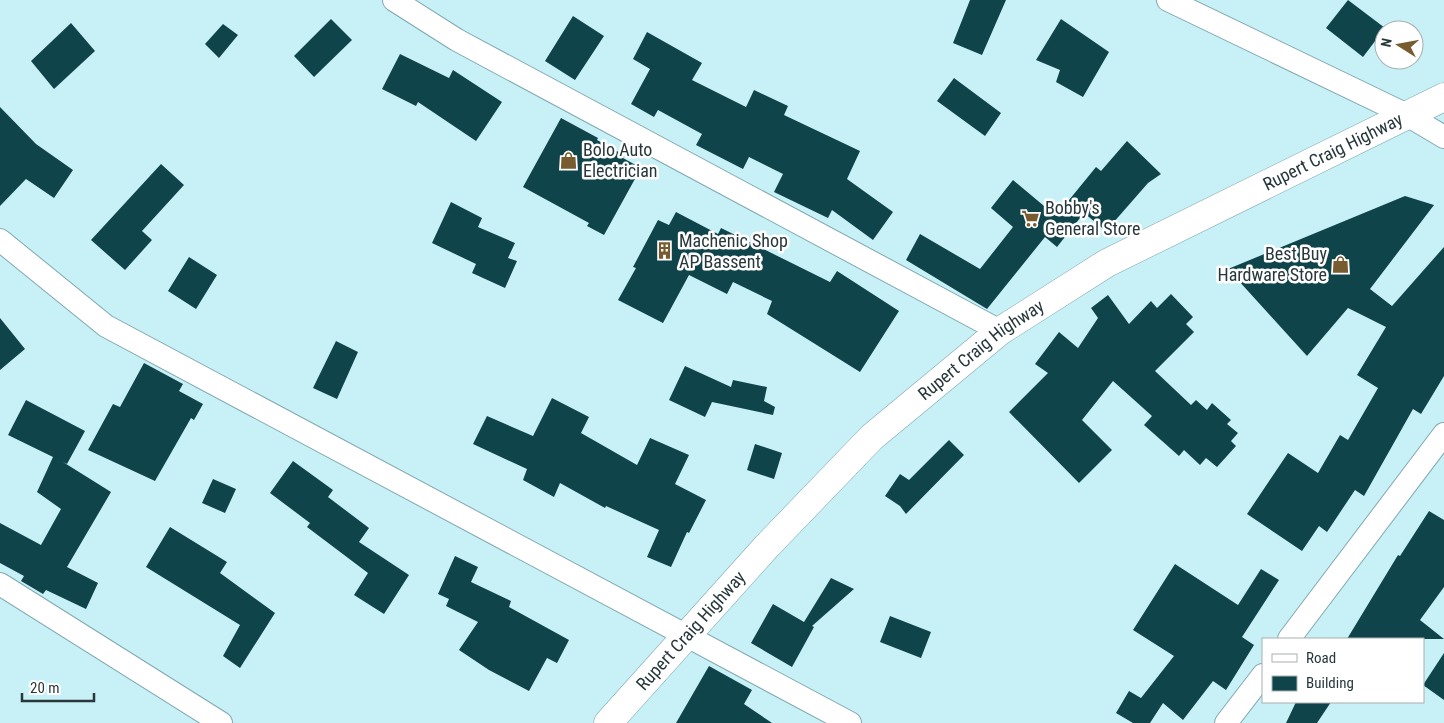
<svg xmlns="http://www.w3.org/2000/svg" width="1444" height="723" font-family="'Roboto Condensed',sans-serif">
  <rect width="100%" height="100%" fill="#c8f1f7"/>
  <path fill="#10444b" d="M970,0H1006L982,55L953,43Z
    M1348,0L1385,28L1363,57L1326,28Z
    M573,16L604,36L575,80L545,61Z
    M331,19L352,40L314,77L294,56Z
    M1061,19L1109,52L1083,97L1056,82L1060,70L1036,60Z
    M71,23L95,51L54,89L31,61Z
    M223,24L238,35L219,58L205,44Z
    M647,32L702,63L692,80L746,107L754,90L788,106L784,115L860,151L847,179L893,212L873,240L832,210L828,218L774,192L783,174L749,157L743,169L696,145L702,134L658,110L654,117L631,104L650,69L633,59Z
    M400,54L449,78L453,70L502,102L476,141L418,102L416,106L382,89Z
    M954,78L1001,113L985,136L937,101Z
    M0,107L36,144L73,170L54,198L26,179L0,206Z
    M561,118L598,138L597,140L624,155L623,158L641,168L604,235L587,226L589,223L523,187Z
    M1127,141L1161,174L1148,183L1106,231L1084,213L1057,247L1045,237L987,309L906,260L920,234L980,269L1013,227L991,208L1013,180L1056,216L1096,167L1101,171Z
    M161,164L184,185L142,231L152,240L125,270L91,240Z
    M1405,196L1434,205L1370,289L1392,306L1444,247V376L1421,414L1413,409L1364,496L1355,490L1327,532L1319,526L1302,551L1247,514L1288,453L1318,473L1340,435L1348,440L1378,388L1357,375L1386,327L1348,308L1307,356L1228,269Z
    M451,202L482,218L478,227L515,243L508,258L517,261L505,288L472,273L476,264L432,243Z
    M676,212L718,234L721,228L830,282L837,271L899,311L860,372L767,314L772,301L733,282L727,294L689,275L663,323L618,300L636,268L633,267L658,220L669,225Z
    M189,257L217,275L196,309L168,291Z
    M1171,294L1193,317L1186,324L1194,332L1155,371L1191,405L1196,400L1207,410L1212,403L1231,420L1227,424L1238,433L1231,441L1236,446L1217,467L1206,458L1200,465L1184,450L1179,456L1144,425L1152,416L1113,381L1082,420L1112,450L1079,483L1009,412L1048,373L1035,364L1059,332L1078,348L1098,318L1091,308L1108,295L1129,324L1151,301L1157,308Z
    M0,318L25,349L0,370Z
    M336,341L358,352L337,399L313,388Z
    M144,363L183,384L179,391L203,404L194,420L191,418L155,481L88,450L113,404L120,407Z
    M685,366L731,387L733,380L767,387L764,401L775,407L773,415L712,402L705,417L669,400Z
    M552,398L589,417L581,433L637,465L650,438L689,455L675,484L706,500L689,533L687,532L671,567L647,557L659,530L606,506L605,508L560,483L554,497L523,480L527,469L473,444L487,416L533,436Z
    M26,400L85,431L67,464L63,462L111,492L67,567L98,583L86,609L46,590L43,594L21,581L24,576L0,563V523L41,545L61,509L37,492L53,457L8,435Z
    M949,440L964,455L906,514L900,506L885,496L900,474L909,480Z
    M755,444L782,453L774,479L747,470Z
    M293,461L333,490L328,497L369,528L359,542L409,575L384,614L354,595L368,573L307,527L310,523L270,493Z
    M213,479L236,489L225,513L202,503Z
    M1429,511L1444,520V587L1420,620L1444,639H1347L1398,555L1400,556Z
    M170,527L227,562L220,573L275,613L240,668L223,656L240,625L146,567Z
    M455,556L478,567L471,582L511,601L509,607L569,640L557,663L547,658L529,691L489,670L459,650L478,622L446,606L449,599L438,594Z
    M1175,564L1238,605L1261,569L1279,580L1242,637L1254,645L1226,690L1213,681L1183,720L1163,703L1150,723H1133L1116,713L1129,691L1141,698L1174,656L1133,630Z
    M831,578L854,589L812,626L814,627L792,667L751,643L773,604L804,622Z
    M890,616L931,632L921,658L880,642Z
    M1444,653V700L1423,685Z
    M709,666L752,690L744,704L772,723H676Z
    M1296,702H1331L1317,723H1286Z"/>
  <g fill="none" stroke-linecap="round" stroke-linejoin="round">
    <defs>
      <path id="minor" d="M394,0L457,40L1000,331
        M1168,0L1407,115L1444,137
        M0,240L106,326L850,723
        M0,584L221,723
        M1289,639L1444,434
        M1226,723L1263,675"/>
      <g id="primary">
        <path id="s1" d="M608,723L767,546L872,437L1000,331L1107,263L1444,97"/>
      </g>
    </defs>
    <use href="#minor" stroke="#81a8ae" stroke-width="24"/>
    <use href="#primary" stroke="#81a8ae" stroke-width="29"/>
    <use href="#minor" stroke="#fff" stroke-width="22"/>
    <use href="#primary" stroke="#fff" stroke-width="28"/>
  </g>
  <defs>
    <symbol id="shop-bare" viewBox="-9 -9 18 18"><path d="M-5-2.5h2.3a2.7 3.5 0 0 1 5.4 0H5L5.5 6h-11ZM-1.5-2.5h3a1.5 2.3 0 0 0-3 0Z" fill="#785c2f" stroke="#fff" stroke-width="2.5" paint-order="stroke"/></symbol>
    <symbol id="supermarket-bare" viewBox="-9 -9 18 18"><path d="M-6-5.5h2.5l.6 2H6L4.5 2H-2.5L-4.4-4H-6ZM-1.5 3.2a1.3 1.3 0 1 0 .1 0ZM3 3.2a1.3 1.3 0 1 0 .1 0Z" fill="#785c2f" stroke="#fff" stroke-width="2.5" paint-order="stroke"/></symbol>
    <symbol id="building-bare" viewBox="-9 -9 18 18"><path d="M-4-6H4V6H1V3H-1V6H-4ZM-2.5-4.3h1.7v1.8h-1.7ZM.8-4.3h1.7v1.8H.8ZM-2.5-1h1.7V.8h-1.7ZM.8-1h1.7V.8H.8Z" fill="#785c2f" stroke="#fff" stroke-width="2.5" paint-order="stroke"/></symbol>
  </defs>
  <g fill-rule="evenodd">
    <use href="#shop-bare" x="556" y="148" width="25" height="25"/>
    <use href="#supermarket-bare" x="1018" y="206" width="25" height="25"/>
    <use href="#building-bare" x="652" y="238" width="25" height="25"/>
    <use href="#shop-bare" x="1328" y="252" width="25" height="25"/>
  </g>
  <g text-anchor="middle" stroke-width="5" stroke-linejoin="round" paint-order="stroke">
    <g font-size="18" fill="#28383a" stroke="#fff" text-anchor="start">
      <text x="583" y="156">Bolo Auto<tspan x="583" dy="21">Electrician</tspan></text>
      <text x="1045" y="214">Bobby's<tspan x="1045" dy="21">General Store</tspan></text>
      <text x="679" y="247">Machenic Shop<tspan x="679" dy="21">AP Bassent</tspan></text>
      <text x="1327" y="260" text-anchor="end">Best Buy<tspan x="1327" dy="21">Hardware Store</tspan></text>
    </g>
    <g font-size="18" fill="#28383a" stroke="#fff">
      <text dy="6" stroke="none"><textPath href="#s1" startOffset="934">Rupert Craig Highway</textPath></text>
      <text dy="6" stroke="none"><textPath href="#s1" startOffset="529">Rupert Craig Highway</textPath></text>
      <text dy="6" stroke="none"><textPath href="#s1" startOffset="124">Rupert Craig Highway</textPath></text>
    </g>
  </g>
  <rect x="1262" y="638" width="162" height="65" fill="#ffffff" stroke="#a9afb0"/>
  <rect x="1272" y="654" width="25" height="8" fill="#ffffff" stroke="#a9afb0"/>
  <text x="1306" y="663" font-size="15" fill="#28383a">Road</text>
  <rect x="1272" y="676" width="25" height="15" fill="#10444b" stroke="#a9afb0"/>
  <text x="1306" y="688" font-size="15" fill="#28383a">Building</text>
  <g transform="translate(1399 45) rotate(281)"><circle r="24" fill="#ffffff" stroke="#a9afb0"/>
  <path d="M0-4L9 19L0 12L-9 19Z" fill="#785c2f"/>
  <text y="-8" font-size="14" font-weight="bold" text-anchor="middle" fill="#28383a">N</text>
  </g>
  <path d="M22 693v8h72v-8" fill="none" stroke="#28383a" stroke-width="2.5"/>
  <text x="30" y="693" font-size="15" fill="#28383a" stroke="#ffffff" stroke-width="4" paint-order="stroke">20 m</text>
</svg>
